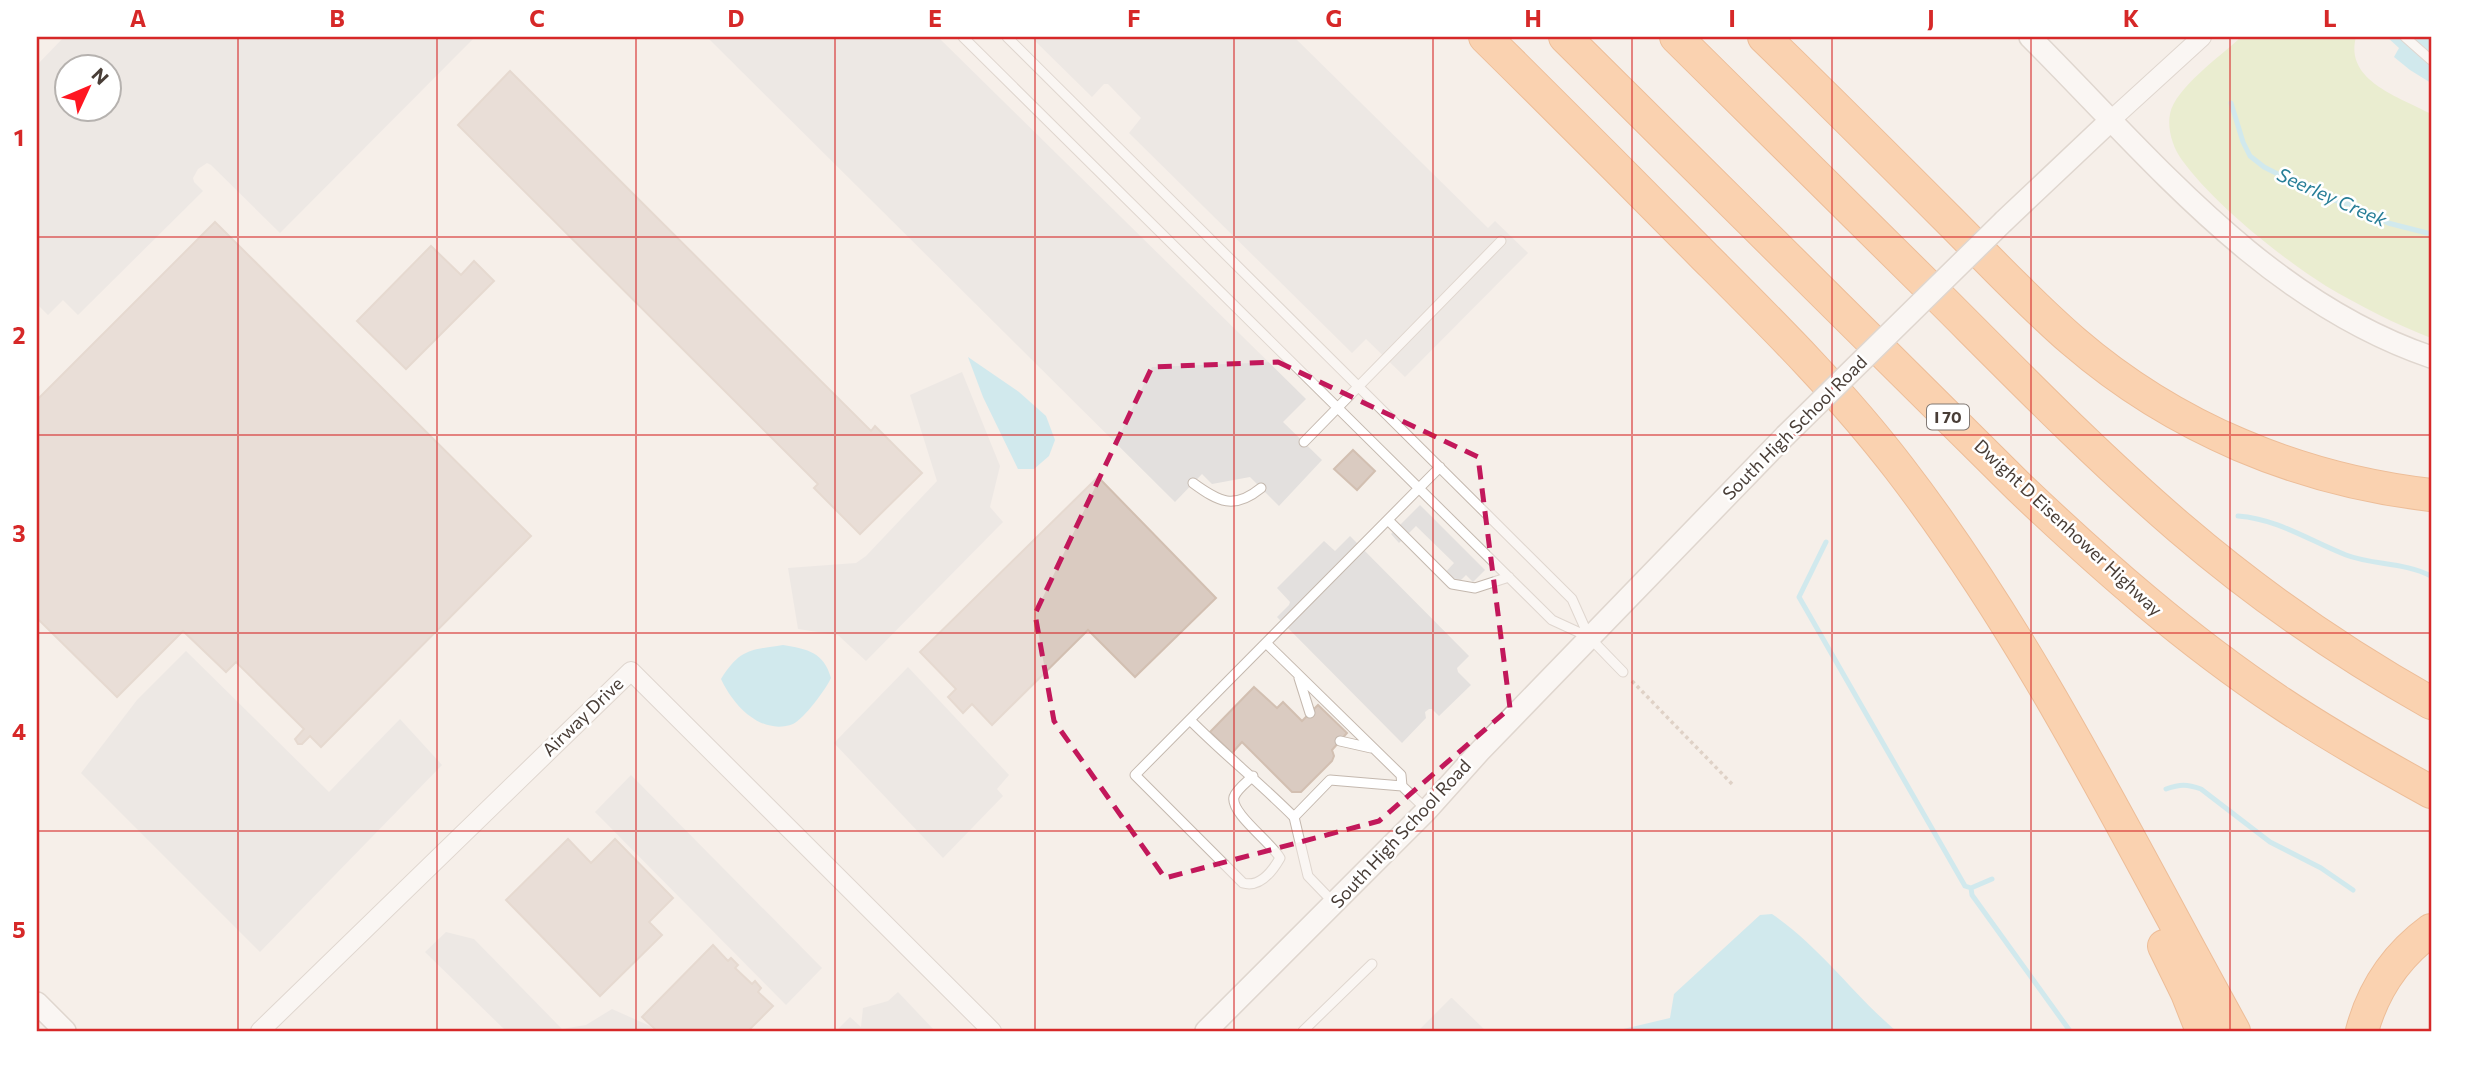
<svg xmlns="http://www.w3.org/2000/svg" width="2468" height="1068" font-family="Commissioner,sans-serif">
  <rect width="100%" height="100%" fill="#f5efe9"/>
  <path fill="#dceab1" d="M2241,37H2356C2344,81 2400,97 2431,114V338C2395,324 2360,306 2326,286C2280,257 2213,203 2182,160C2173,148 2167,129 2170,114C2175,88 2221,56 2241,37Z"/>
  <path fill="#e3e0de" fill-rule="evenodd" d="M64,37H475L280,233L211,165L207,163L198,169L193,178L194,182L203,191L78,315L63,300L48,315L37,304V65ZM108,66V108H66V66Z
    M707,37H938L1306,399L1283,422L1322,460L1279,506L1250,477L1212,484L1202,474L1175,502Z
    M1031,37H1294L1488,228L1495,221L1528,253L1405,377L1366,339L1352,353L1129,133L1141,118L1108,84H1104L1092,97Z
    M962,372L1000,466L990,507L1003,522L866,661L838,635L798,629L788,568L856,563L866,556L937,481L910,395Z
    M1420,505L1485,570L1473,582L1466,575L1452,589L1440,578L1454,563L1416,526L1399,543L1391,534Z
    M1350,536L1469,656L1457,668L1458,672L1471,685L1439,716L1432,709H1429L1425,712L1426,718L1402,743L1277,617L1289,605L1290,602L1277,588L1324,541L1335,551Z
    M186,651L329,792L400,719L442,765L260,952L81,773L137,700Z
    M908,667L1009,775L997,789L1003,796L943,858L834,743Z
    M631,775L822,968L786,1005L595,812Z
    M446,932L474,939L562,1029L586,1025L612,1009L650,1026L655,1031H506L425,952Z
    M898,992L935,1031H836L850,1017L861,1027L863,1008L888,1001Z
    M1451,998H1452L1486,1031H1418Z"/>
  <path fill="#a5e2f2" d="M2387,37H2431V83L2410,70L2394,57L2399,48Z
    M968,357L1019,392L1046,416L1055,440L1049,456L1034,469H1018L983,397Z
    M783,645C807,649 824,652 831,678C826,689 804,719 793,724C761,736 733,705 721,679C740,649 750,650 783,645Z
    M1772,914C1819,946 1853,994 1896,1031H1615L1670,1018L1674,994L1760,915Z"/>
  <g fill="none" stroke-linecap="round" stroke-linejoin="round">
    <path stroke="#a5e2f2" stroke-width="5" d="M2231,103L2243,142L2250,156L2264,167L2323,197L2352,205L2388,223L2431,234
      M2238,516C2278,519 2310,541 2346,555C2372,565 2404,562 2431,576
      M1826,542L1799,597L1965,886L1971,888L1972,895L2070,1031
      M2166,789C2180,784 2187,784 2201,789L2270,842L2321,868L2353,890
      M1971,888L1992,879"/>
  </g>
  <path fill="#dacbc1" stroke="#d2bfb1" stroke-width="2" d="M510,71L871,431L875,426L922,473L860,534L814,488L818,484L458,125Z
    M215,222L531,536L321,747L310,736L302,744H298L295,739L304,729L236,662L226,672L183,631L117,697L37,618V400Z
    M431,246L461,275L474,261L494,281L406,369L357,321Z
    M1353,450L1375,471L1357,490L1334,469Z
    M1098,477L1216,598L1135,677L1088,630L992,725L972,704L963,713L948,697L956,689L920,652Z
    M1254,687L1277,708L1283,702L1302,721L1318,705L1347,733L1332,750L1334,756L1332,761L1301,792H1292L1242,742L1232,753L1210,732Z
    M568,839L591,863L615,839L673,898L649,922L662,935L600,996L506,900Z
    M713,945L728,961L731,958L738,965L735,968L752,984L755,981L761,988L758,992L773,1006L748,1031H657L642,1017Z"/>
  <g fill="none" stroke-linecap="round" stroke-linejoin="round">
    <defs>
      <path id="service" d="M963,37L1552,620L1589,637
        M1007,37L1572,599L1589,637L1623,672
        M2405,37L2431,60
        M1304,442L1501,241
        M1193,483C1219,502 1234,510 1261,488
        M1388,520L1452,584L1475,588L1509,577
        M1266,643L1401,775L1402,786
        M1299,678L1310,713
        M1190,720C1224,754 1260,783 1294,817
        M1340,741L1371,748
        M1253,776C1247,782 1237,789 1234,797C1230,813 1272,843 1280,858C1272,872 1260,888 1243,883L1135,775L1440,467
        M1334,903L1308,876L1294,817L1330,780L1402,786L1426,809
        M1303,1031L1372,964"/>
      <path id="minor" d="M2111,120L2202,37
        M260,1031L631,671L992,1031"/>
      <path id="tertiary" d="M2030,37C2151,158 2264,300 2431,357
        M2004,221L2111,120
        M37,1003L65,1031
        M1206,1031L1427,810L1479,752L1785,436"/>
      <path id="motorway" d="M1485,37C1558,109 1631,182 1703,255C1772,324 1840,391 1899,468C2033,642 2128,840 2234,1031
        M1565,37L2019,487C2101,565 2186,640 2281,703C2329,735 2380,764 2431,792
        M1676,37C1765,125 1854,213 1943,301C2020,378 2097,457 2180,528C2257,594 2342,653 2431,703
        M1764,37C1826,97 1887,158 1948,219C1989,260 2029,303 2073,341C2174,428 2299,480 2431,495
        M2164,946L2187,993L2202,1031
        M2362,1031C2373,990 2397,955 2431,930"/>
    </defs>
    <use href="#service" stroke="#c4b8ae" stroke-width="11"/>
    <use href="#minor" stroke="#c4b8ae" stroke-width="20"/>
    <use href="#tertiary" stroke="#c4b8ae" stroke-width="24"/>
    <use href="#motorway" stroke="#e28136" stroke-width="34"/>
    <path stroke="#c3ae9c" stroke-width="3.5" stroke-dasharray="3.5 3.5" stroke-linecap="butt" d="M1632,681L1734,786"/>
    <use href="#service" stroke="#fff" stroke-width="9"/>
    <use href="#minor" stroke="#fff" stroke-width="18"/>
    <use href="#tertiary" stroke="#fff" stroke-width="21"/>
    <use href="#motorway" stroke="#ffb06a" stroke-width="32"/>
    <defs>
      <path id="tertiary-bridge" d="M1785,436L2004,221"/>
    </defs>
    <use href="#tertiary-bridge" stroke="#c4b8ae" stroke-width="24" stroke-linecap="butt"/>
    <use href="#tertiary-bridge" stroke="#fff" stroke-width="21"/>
  </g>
  <path d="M0 0H2468V1068H0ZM1278,362L1478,457L1510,708L1379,821L1165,878L1054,721L1035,614L1152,367Z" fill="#f5efe9" fill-opacity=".55" fill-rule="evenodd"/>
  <path fill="none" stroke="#c2185b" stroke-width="5" stroke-dasharray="14 9" stroke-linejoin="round" d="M1278,362L1478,457L1510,708L1379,821L1165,878L1054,721L1035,614L1152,367Z"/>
  <path fill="none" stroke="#d62828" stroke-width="2" stroke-opacity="0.55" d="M238,37V1031M437,37V1031M636,37V1031M835,37V1031M1035,37V1031M1234,37V1031M1433,37V1031M1632,37V1031M1832,37V1031M2031,37V1031M2230,37V1031M37,237H2431M37,435H2431M37,633H2431M37,831H2431"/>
  <g text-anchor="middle" stroke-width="5" stroke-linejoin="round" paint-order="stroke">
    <rect fill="#fff" stroke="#807873" stroke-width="2" x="1927" y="404.5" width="42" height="25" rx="5"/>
    <g font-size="16" font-weight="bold" fill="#493e37">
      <text x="1948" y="423">I 70</text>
    </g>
    <g font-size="18" fill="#493e37" stroke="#fff">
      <text transform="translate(1795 428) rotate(-45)" y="6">South High School Road</text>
      <text transform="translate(2068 528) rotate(43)" y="6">Dwight D Eisenhower Highway</text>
      <text transform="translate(583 717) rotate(-44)" y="6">Airway Drive</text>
      <text transform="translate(1401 834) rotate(-47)" y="6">South High School Road</text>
    </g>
    <g font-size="19" font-style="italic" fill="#277e97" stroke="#fff">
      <text transform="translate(2332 197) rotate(24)" y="7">Seerley Creek</text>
    </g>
  </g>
  <rect width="2468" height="1068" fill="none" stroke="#ffffff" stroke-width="77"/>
  <g transform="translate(88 88) rotate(46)"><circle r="33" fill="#ffffff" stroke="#b6b2af" stroke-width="2"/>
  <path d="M0-5L12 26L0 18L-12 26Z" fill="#ff1621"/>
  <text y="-10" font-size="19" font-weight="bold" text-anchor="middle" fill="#493e37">N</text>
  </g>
  <rect x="38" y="38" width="2392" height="992" fill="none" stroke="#d62828" stroke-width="2.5"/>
  <g font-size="23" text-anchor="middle" font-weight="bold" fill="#d62828">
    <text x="138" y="27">A</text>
    <text x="337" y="27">B</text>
    <text x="537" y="27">C</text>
    <text x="736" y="27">D</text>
    <text x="935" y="27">E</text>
    <text x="1134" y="27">F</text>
    <text x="1334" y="27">G</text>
    <text x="1533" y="27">H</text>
    <text x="1732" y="27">I</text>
    <text x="1931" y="27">J</text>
    <text x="2131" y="27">K</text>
    <text x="2330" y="27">L</text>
    <text x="19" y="146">1</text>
    <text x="19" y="344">2</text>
    <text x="19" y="542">3</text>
    <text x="19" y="740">4</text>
    <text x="19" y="938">5</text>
  </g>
</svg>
